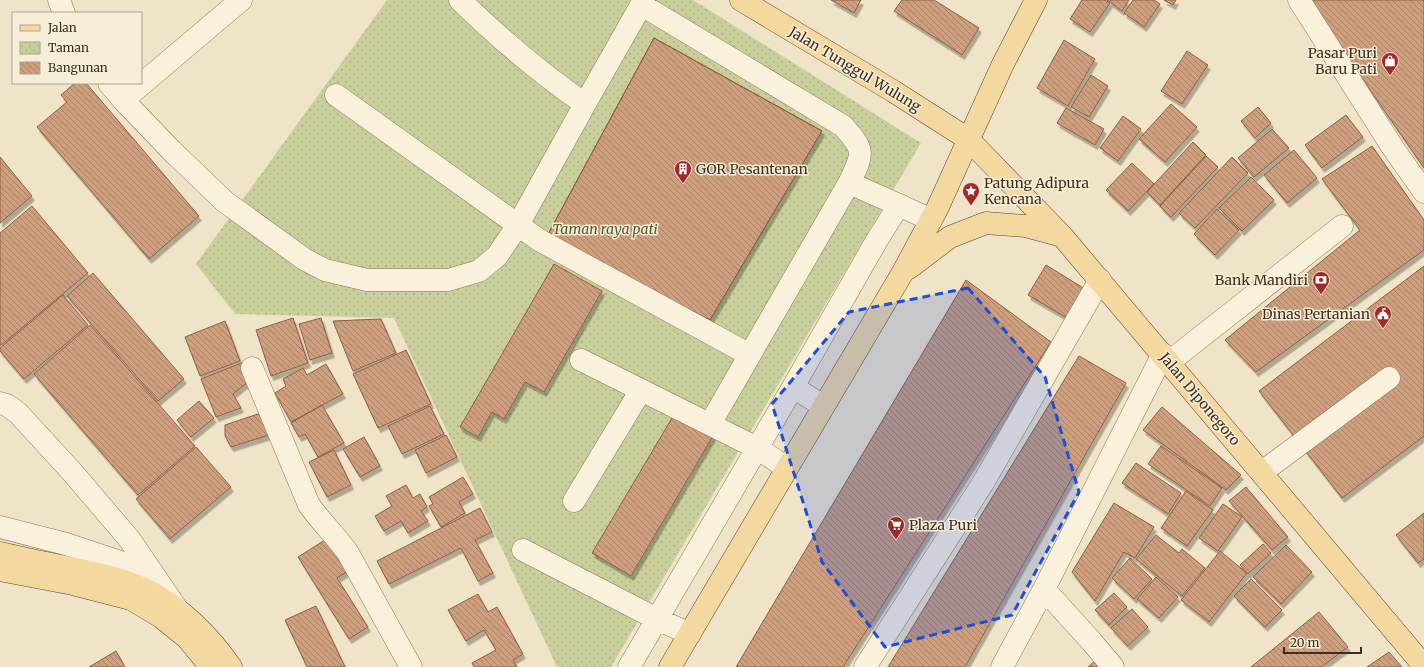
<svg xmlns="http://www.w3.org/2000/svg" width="1424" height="667" font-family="Merriweather,serif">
  <defs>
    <pattern id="park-dots" width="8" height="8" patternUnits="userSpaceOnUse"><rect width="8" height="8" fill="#c9cf9b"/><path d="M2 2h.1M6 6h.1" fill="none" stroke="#aeb285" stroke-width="1.8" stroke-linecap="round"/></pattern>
    <pattern id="building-back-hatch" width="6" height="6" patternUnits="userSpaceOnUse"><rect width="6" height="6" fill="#cf9f7d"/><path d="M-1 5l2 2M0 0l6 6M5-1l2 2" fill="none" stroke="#a98266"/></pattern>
    <filter id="shadow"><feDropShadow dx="2.5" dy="4.5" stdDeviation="0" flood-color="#0004"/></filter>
  </defs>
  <rect width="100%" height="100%" fill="#f0e4c8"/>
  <path fill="url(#park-dots)" d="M387,0H693L921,143L611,667H557L394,318L235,314L196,264Z"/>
  <path fill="url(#building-back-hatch)" stroke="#8d5f41" filter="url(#shadow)" d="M831,0H861L854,13Z
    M902,0H934L979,28L962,55L894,11Z
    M1082,0H1105L1110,3L1090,32L1070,19Z
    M1107,0H1129L1122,11Z
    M1133,0H1154L1160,4L1144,27L1124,13Z
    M1164,0H1176L1173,5Z
    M1308,0H1424V168Z
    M654,38L822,131L710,320L546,238Z
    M654,38L822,131L710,320L546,238Z
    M1064,40L1095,59L1068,106L1037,88Z
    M1187,51L1208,65L1182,104L1161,91Z
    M1091,75L1108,86L1089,117L1071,107Z
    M75,83H86L199,216L149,259L37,127L67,102L61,95Z
    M1171,104L1197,127L1165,162L1139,139Z
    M1258,107L1271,123L1255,138L1241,121Z
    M1066,108L1104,129L1095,145L1057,123Z
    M1346,115L1363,137L1322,168L1305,145Z
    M1123,116L1141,129L1118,161L1100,148Z
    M1272,129L1289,148L1254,177L1238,158Z
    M1193,142L1206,155L1160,205L1147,192Z
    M1372,146L1424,220V250L1256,372L1225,340L1360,230L1322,179Z
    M1294,150L1317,178L1287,203L1264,175Z
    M1206,156L1218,167L1171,217L1160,206Z
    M0,157L32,196L0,223Z
    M1232,157L1248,173L1195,228L1179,213Z
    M1132,163L1154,184L1128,211L1106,190Z
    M1251,177L1274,200L1242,231L1219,208Z
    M32,206L88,273L0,346V233Z
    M1217,209L1239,230L1215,255L1194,234Z
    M554,264L602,291L544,392L525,382L504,419L492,412L478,437L460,427Z
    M1046,265L1085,289L1067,318L1028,295Z
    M1424,266V436L1342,498L1259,391Z
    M93,273L184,379L158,401L67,296Z
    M966,280L1051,342L843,667H736Z
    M63,295L88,325L24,379L0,351V348Z
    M293,318L308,363L271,376L256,330Z
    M321,318L332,353L310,360L299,324Z
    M381,319L396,353L353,371L333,321Z
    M225,321L240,361L200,376L185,337Z
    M90,325L195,446L138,495L34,374Z
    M406,350L431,404L378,428L353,374Z
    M1079,356L1126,383L965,667H888Z
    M244,362L250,380L233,394L241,408L216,417L201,379Z
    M326,364L343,394L291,422L275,393L286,386L283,379L303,368L307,375Z
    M199,401L214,418L191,437L177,420Z
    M322,405L344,443L318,457L305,434L299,437L291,423Z
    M430,406L444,434L402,454L388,426Z
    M1162,407L1241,475L1226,490L1143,430Z
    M261,413L269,435L231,447L225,436V425Z
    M675,413L713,436L631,576L592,553Z
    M446,435L457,457L426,473L415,450Z
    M364,437L380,466L360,477L343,449Z
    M1161,446L1222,488L1210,506L1148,464Z
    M196,447L231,487L170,539L136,499Z
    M334,450L351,485L327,497L309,462Z
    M1136,463L1181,493L1168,514L1122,483Z
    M463,477L473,494L459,502L465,513L441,527L429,506L433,504L429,497Z
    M406,485L413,498L420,494L427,507L421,511L428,521L408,533L401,521L384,531L375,516L392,506L386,496Z
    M1246,487L1288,537L1272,550L1229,501Z
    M1186,491L1213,510L1187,546L1161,528Z
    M1114,503L1154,527L1135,558L1124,552L1095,601L1072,572Z
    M1223,504L1242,517L1218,551L1199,538Z
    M480,508L492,532L475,540L493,573L478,581L461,548L389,584L377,561Z
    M1424,513V559L1418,563L1396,535Z
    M333,535L353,568L337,578L368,627L349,639L298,557Z
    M1156,535L1179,553L1182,549L1205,568L1182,596L1136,559Z
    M1263,544L1271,553L1248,574L1240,565Z
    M1286,545L1312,572L1281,604L1253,577Z
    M1220,551L1247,573L1209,622L1181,600Z
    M1130,558L1152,579L1134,599L1112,578Z
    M1156,577L1178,597L1159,618L1137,599Z
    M1251,579L1282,610L1265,627L1234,596Z
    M1114,593L1127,607L1109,625L1095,610Z
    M478,594L488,612L497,607L523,654L513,660L517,667H474L472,663L496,650L484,630L466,641L448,610Z
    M316,606L345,667H307L285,620Z
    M1132,609L1148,627L1128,646L1111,628Z
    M1319,612L1348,647L1321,667H1251Z
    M116,651L125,667H89Z
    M1389,652L1402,667H1367Z
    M1095,661L1101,667H1088Z"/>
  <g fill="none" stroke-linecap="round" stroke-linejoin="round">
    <defs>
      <path id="minor" d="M59,0L64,13
        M460,0C499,38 540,73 585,104
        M1299,0L1393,148L1424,192
        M642,5L843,126C866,151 863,154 849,183
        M109,83L123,100L171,150L224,201L304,259L325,270L367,280H448L479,271L497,256L518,225L585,104L644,0
        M336,95L539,240L750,355
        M123,100L241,0
        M581,360L757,448L787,468
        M1169,362L1342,226
        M252,368L309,505C321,522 336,536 348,553L411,667
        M793,387L823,406
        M0,403L7,405L18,413L73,473L130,540L177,609
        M710,424L849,183L899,205
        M1262,472L1389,378
        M574,501L641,390
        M0,527L66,544L135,567L152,584
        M523,550L657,619L690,634
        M1044,589L1092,642L1113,667
        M629,667L793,387L877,240L899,205L931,220
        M865,667L983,483L1100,280
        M1002,667L1044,589L1163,354"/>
      <path id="major" d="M741,0L893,91L968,139L1063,237L1424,666
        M909,268L950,237L986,223L1025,226L1062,236
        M0,553C22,558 44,563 66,567C95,573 127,579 154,594C184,611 211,638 231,667
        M0,570L73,584L131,599L161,617L187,638L211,667
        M670,667L903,272L937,209L1003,64L1036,0"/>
    </defs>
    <use href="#minor" stroke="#8d765c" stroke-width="23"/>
    <use href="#major" stroke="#5b4430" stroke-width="23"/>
    <use href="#minor" stroke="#faf1dc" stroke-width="22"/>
    <use href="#major" stroke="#f3d9a0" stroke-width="22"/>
  </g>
  <path fill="#1d4ed8" fill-opacity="0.2" stroke="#1d4ed8" stroke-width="3" stroke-dasharray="8 5" stroke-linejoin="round" d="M968,288L1045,377L1079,492L1012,615L885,647L822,562L772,404L849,312Z"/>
  <defs>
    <symbol id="shop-pin" viewBox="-11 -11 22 30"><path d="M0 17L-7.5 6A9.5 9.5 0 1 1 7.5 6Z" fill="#9e2a2b" stroke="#f7eed8"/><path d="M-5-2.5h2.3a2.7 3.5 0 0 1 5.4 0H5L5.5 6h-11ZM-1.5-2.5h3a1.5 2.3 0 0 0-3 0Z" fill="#fff"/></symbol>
    <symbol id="building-pin" viewBox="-11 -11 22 30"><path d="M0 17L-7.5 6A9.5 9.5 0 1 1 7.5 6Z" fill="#9e2a2b" stroke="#f7eed8"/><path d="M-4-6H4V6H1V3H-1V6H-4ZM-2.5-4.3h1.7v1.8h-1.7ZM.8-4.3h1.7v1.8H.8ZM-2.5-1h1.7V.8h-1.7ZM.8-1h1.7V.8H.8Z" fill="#fff"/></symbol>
    <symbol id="sight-pin" viewBox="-11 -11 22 30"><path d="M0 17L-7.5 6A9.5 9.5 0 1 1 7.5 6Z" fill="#9e2a2b" stroke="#f7eed8"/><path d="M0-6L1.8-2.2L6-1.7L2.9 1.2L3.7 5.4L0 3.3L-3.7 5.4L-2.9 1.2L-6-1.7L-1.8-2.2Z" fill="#fff"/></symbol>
    <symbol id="bank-pin" viewBox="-11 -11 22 30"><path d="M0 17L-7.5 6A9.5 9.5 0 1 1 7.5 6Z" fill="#9e2a2b" stroke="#f7eed8"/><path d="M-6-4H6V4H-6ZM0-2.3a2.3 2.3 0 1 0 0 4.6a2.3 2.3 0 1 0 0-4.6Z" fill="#fff"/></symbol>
    <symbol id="civic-pin" viewBox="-11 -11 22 30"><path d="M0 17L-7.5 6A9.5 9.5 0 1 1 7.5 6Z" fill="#9e2a2b" stroke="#f7eed8"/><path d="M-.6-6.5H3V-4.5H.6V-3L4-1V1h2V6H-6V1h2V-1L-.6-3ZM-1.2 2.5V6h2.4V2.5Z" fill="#fff"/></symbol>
    <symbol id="supermarket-pin" viewBox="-11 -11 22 30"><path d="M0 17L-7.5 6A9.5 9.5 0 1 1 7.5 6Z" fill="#9e2a2b" stroke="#f7eed8"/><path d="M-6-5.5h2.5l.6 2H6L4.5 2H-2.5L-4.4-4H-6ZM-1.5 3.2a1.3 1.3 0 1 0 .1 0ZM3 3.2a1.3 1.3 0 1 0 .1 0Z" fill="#fff"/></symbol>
  </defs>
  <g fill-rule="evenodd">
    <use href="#shop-pin" x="1380" y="51" width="20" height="27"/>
    <use href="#building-pin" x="673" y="159" width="20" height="27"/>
    <use href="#sight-pin" x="961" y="181" width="20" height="27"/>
    <use href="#bank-pin" x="1311" y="270" width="20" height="27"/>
    <use href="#civic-pin" x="1373" y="304" width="20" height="27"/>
    <use href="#supermarket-pin" x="886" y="515" width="20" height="27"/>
  </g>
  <g text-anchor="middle" stroke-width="3" stroke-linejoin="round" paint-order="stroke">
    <g font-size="14" fill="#3d2e20" stroke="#f7eed8" text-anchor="end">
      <text x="1377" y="58">Pasar Puri<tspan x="1377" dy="16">Baru Pati</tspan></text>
      <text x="696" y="174" text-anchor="start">GOR Pesantenan</text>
      <text x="984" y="188" text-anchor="start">Patung Adipura<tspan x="984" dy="16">Kencana</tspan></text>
      <text x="1308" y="285">Bank Mandiri</text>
      <text x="1370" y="319">Dinas Pertanian</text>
      <text x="909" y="530" text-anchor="start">Plaza Puri</text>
    </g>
    <g font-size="14" fill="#3d2e20" stroke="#f7eed8">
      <text transform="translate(855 69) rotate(31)" y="5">Jalan Tunggul Wulung</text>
      <text transform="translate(1200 399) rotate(50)" y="5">Jalan Diponegoro</text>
    </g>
    <g font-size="14" font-style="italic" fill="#4d5a26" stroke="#f7eed8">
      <text x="605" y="234">Taman raya pati</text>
    </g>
  </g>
  <rect x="12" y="12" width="130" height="72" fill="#f7eed8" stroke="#ada18e"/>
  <rect x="20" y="25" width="20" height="6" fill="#f3d9a0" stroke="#ada18e"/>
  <text x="48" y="32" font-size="12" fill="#3d2e20">Jalan</text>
  <rect x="20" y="42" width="20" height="12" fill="url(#park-dots)" stroke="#ada18e"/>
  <text x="48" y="52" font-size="12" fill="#3d2e20">Taman</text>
  <rect x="20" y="62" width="20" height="12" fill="url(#building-back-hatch)" stroke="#ada18e"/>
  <text x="48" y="72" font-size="12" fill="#3d2e20">Bangunan</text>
  <path d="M1284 647v6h77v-6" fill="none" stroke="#3d2e20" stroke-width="2"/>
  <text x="1290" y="647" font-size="12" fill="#3d2e20" stroke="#f7eed8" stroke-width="3" paint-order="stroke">20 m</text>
</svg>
